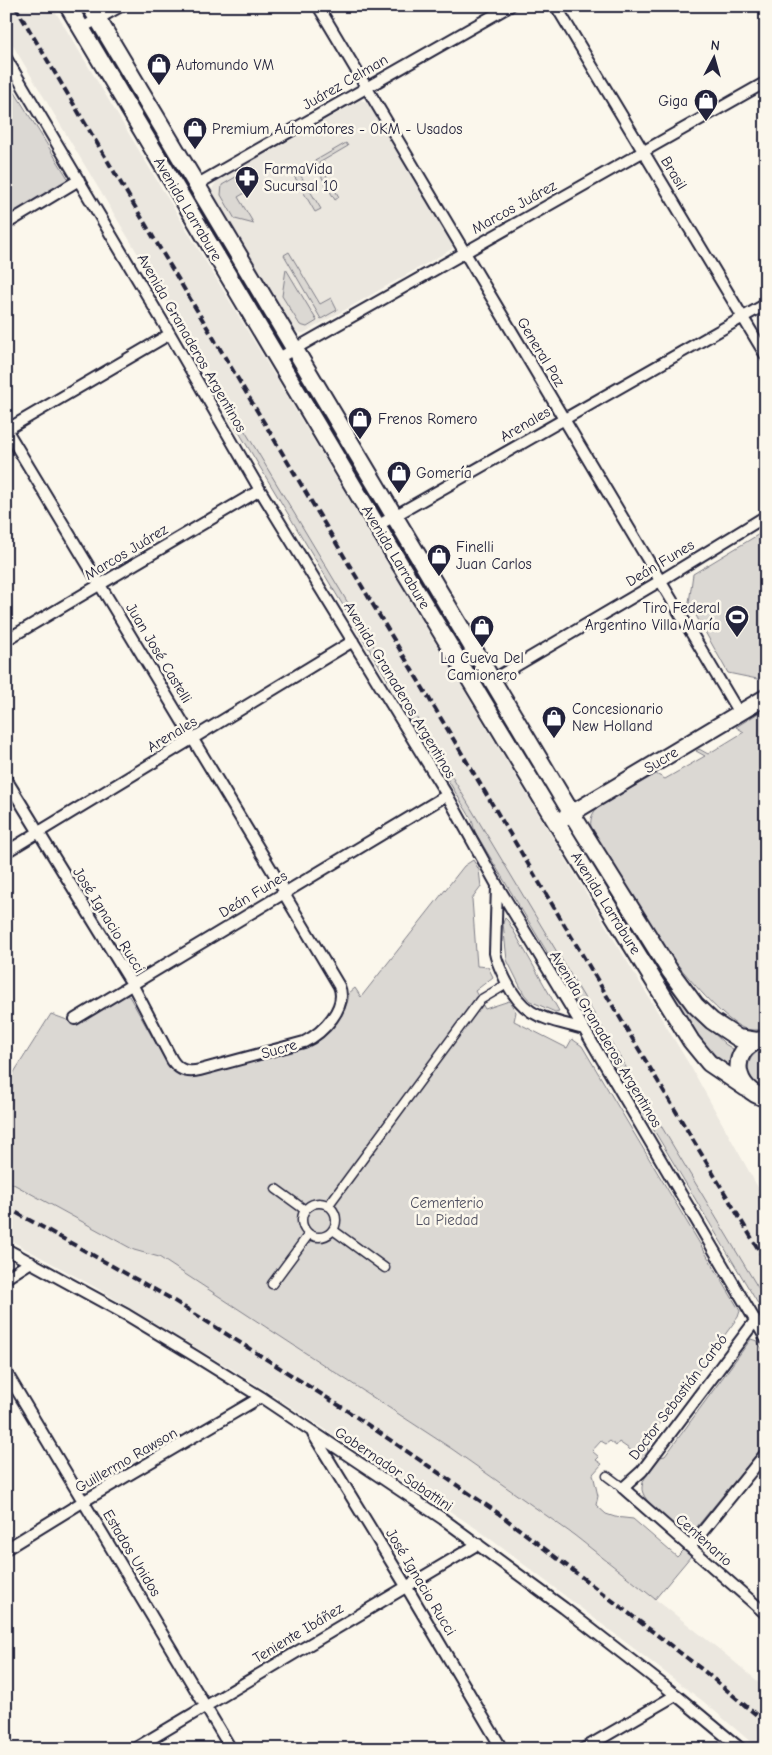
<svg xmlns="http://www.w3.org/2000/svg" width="772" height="1755" font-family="'Comic Neue',sans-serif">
  <rect width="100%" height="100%" fill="#fbf7ec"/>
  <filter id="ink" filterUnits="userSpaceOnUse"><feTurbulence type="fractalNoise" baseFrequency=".02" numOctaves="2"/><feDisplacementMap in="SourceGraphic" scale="10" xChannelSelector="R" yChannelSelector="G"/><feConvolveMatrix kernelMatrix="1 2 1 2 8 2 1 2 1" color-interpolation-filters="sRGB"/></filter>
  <g filter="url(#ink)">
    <path fill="#ebe7df" d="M6,6H52L692,1069L766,1202V1301L6,34Z
      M361,100L369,103L453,244L452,247V249L304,333H300L293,330L214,195L212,189L217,181Z
      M6,1180L134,1250L159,1257L452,1449L574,1535L720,1650L766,1688V1749H759L704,1702L480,1531L250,1380L93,1286L6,1238Z"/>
    <path fill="#dbd8d3" stroke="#7e7d87" d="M101,41L187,186L184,188L97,43Z
      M6,78L69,180L6,218Z
      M346,143L348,146L319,163L339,197L335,200L313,162Z
      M246,171L255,187L238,197L254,224L235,219L221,195L222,185Z
      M298,171L321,209L315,212L293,174Z
      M201,209L279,339L276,342L198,211Z
      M289,252L320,304L331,298L337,310L321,319L284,255Z
      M286,269L317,321L307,327L300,325L282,296Z
      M297,369L377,504L374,506L293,371Z
      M218,386L766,1301V1317L475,832L472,820L216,394Z
      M766,530V678L762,680L728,673L689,603L693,574Z
      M395,533L551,794L547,796L391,535Z
      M760,712L766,722V1029C758,1030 750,1031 743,1028C722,1019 688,977 673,959L593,834C589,824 590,816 597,808L656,774L665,779L705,756L696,751L699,749L708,754L744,732L736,727Z
      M572,833H574L702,1022L725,1044L733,1049L729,1066L709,1050L689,1024Z
      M473,860L479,870L481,887L472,899L477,966L488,967L493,977L475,991L485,1009L509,1001L516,1012L514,1021L567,1048L572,1039L582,1046L740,1311L738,1317L646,1442L648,1452L643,1459L635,1450L632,1451L619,1442L616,1446L610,1441L606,1444L601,1441L592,1451L599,1457L596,1460L602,1464L593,1474L598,1496L596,1505L606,1514L615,1517L633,1519L677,1557L684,1550L691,1556L655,1599L574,1535L452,1449L159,1257L134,1250L6,1180V1085L51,1014L75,1023L123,995L129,996L167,1063C174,1072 181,1076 192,1077L298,1050C319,1042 348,1017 349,993L355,988L361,997L464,866Z
      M505,918L508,921L559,1011L555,1012L530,1001L524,994L507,960L503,923Z
      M766,1048V1089C742,1083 742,1054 766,1048Z
      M751,1339L757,1341L766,1355V1443L691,1534L687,1535C676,1526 640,1502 642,1487C643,1476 654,1466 660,1457L665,1456L671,1448Z"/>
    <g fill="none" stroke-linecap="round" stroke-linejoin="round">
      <defs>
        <path id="pedestrian" d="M276,1189L305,1210
          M302 1220a17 17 0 1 1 34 0a17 17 0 1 1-34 0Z
          M328,1206L480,1000L507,984
          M333,1230L385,1268
          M272,1284L309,1234
          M607,1476L623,1488"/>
        <path id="minor" d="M318,6L739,713
          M556,6L766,356
          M82,28L121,6
          M6,58L170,334L260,490L447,795L497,885L584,1029L766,1339
          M196,185L510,6
          M6,224L79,180
          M277,359L766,82
          M6,429L285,892
          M6,430L170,334
          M377,526L766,304
          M6,640L260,490
          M492,680L660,581L766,516
          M6,779L132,984L172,1060C179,1071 188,1073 200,1070L304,1042C323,1033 348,1007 339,986L283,892
          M6,852L353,641
          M497,886L495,953C497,963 501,970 505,979C524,1019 545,1018 584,1029
          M75,1019L447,795
          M6,1249L127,1315L195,1356L261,1397L443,1519L564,1608L676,1695L741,1749
          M6,1278L31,1262
          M755,1321L642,1471L623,1488L766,1614
          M6,1372L231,1749
          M313,1434L406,1586L502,1749
          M690,1547L766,1453
          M6,1549L84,1501L261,1397
          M134,1749L478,1544
          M583,1749L676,1695"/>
        <path id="secondary" d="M562,819L766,697"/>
        <path id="primary" d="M68,6L377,526L556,822L691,1041L709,1063L746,1088
          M90,6L572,814L670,971L695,1005L712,1021L738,1038L757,1041
          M761,1040C727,1049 734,1091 766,1098"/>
      </defs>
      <use href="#pedestrian" stroke="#22223b" stroke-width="11"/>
      <use href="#minor" stroke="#22223b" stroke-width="14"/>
      <use href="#secondary" stroke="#22223b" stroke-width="19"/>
      <use href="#primary" stroke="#22223b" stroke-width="20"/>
      <use href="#pedestrian" stroke="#fbf7ec" stroke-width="8"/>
      <use href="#minor" stroke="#fbf7ec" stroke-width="10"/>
      <use href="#secondary" stroke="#fbf7ec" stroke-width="15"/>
      <use href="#primary" stroke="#fbf7ec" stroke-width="16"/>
      <path stroke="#22223b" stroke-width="4" stroke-dasharray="8 4" stroke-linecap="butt" d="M15,6L766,1262
        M6,1207L168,1297L340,1406L498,1513L704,1671L766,1723"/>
    </g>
  </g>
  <defs>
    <symbol id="shop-pin" viewBox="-11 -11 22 30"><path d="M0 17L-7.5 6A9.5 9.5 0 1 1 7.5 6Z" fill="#22223b" stroke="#fbf7ec"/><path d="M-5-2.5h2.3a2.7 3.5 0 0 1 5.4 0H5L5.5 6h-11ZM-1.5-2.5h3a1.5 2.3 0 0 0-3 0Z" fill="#fff"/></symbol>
    <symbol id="pharmacy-pin" viewBox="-11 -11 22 30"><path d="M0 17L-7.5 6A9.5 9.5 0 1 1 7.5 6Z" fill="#22223b" stroke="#fbf7ec"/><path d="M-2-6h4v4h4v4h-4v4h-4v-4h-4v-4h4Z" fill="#fff"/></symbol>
    <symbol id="stadium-pin" viewBox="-11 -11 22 30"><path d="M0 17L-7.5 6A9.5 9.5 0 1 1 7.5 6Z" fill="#22223b" stroke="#fbf7ec"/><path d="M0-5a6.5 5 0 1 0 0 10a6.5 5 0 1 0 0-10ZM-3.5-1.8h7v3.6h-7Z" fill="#fff"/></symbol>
  </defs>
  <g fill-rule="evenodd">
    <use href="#shop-pin" x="145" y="51" width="28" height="38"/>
    <use href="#shop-pin" x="692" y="87" width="28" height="38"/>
    <use href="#shop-pin" x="181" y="115" width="28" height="38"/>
    <use href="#pharmacy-pin" x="233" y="164" width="28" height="38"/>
    <use href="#shop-pin" x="346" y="405" width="28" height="38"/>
    <use href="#shop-pin" x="385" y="459" width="28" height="38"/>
    <use href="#shop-pin" x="425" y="542" width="28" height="38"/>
    <use href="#stadium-pin" x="723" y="603" width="28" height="38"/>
    <use href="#shop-pin" x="468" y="613" width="28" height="38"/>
    <use href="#shop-pin" x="540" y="704" width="28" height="38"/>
  </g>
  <g text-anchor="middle" stroke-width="5" stroke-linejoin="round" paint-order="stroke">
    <g font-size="15" fill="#22223b" stroke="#fbf7ec" text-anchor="start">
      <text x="176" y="70">Automundo VM</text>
      <text x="688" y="106" text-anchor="end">Giga</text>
      <text x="212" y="134">Premium Automotores - 0KM - Usados</text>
      <text x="264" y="174">FarmaVida<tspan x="264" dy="17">Sucursal 10</tspan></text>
      <text x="378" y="424">Frenos Romero</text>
      <text x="416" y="478">Gomería</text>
      <text x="456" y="552">Finelli<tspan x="456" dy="17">Juan Carlos</tspan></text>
      <text x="720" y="613" text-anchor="end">Tiro Federal<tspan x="720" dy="17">Argentino Villa María</tspan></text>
      <text x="482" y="663" text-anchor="middle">La Cueva Del<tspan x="482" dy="17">Camionero</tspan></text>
      <text x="572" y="714">Concesionario<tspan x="572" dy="17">New Holland</tspan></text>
    </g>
    <g font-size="15" fill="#22223b" stroke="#fbf7ec">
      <text transform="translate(345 82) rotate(-30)" y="5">Juárez Celman</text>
      <text transform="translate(674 173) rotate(59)" y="5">Brasil</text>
      <text transform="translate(514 207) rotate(-29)" y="5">Marcos Juárez</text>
      <text transform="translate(188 209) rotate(59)" y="5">Avenida Larrabure</text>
      <text transform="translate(192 343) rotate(60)" y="5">Avenida Granaderos Argentinos</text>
      <text transform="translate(541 352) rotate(59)" y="5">General Paz</text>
      <text transform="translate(525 424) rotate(-30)" y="5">Arenales</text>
      <text transform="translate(126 552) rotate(-31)" y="5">Marcos Juárez</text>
      <text transform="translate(396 557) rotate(59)" y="5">Avenida Larrabure</text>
      <text transform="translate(660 563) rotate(-31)" y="5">Deán Funes</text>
      <text transform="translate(159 653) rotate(59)" y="5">Juan José Castelli</text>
      <text transform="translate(400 690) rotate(59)" y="5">Avenida Granaderos Argentinos</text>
      <text transform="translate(172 734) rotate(-31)" y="5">Arenales</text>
      <text transform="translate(661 760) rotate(-31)" y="5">Sucre</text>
      <text transform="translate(253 894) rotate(-31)" y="5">Deán Funes</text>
      <text transform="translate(606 903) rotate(58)" y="5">Avenida Larrabure</text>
      <text transform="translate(109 920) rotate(58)" y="5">José Ignacio Rucci</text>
      <text transform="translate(606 1039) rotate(59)" y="5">Avenida Granaderos Argentinos</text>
      <text transform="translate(279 1049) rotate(-16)" y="5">Sucre</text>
      <text transform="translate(678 1397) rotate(-53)" y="5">Doctor Sebastián Carbó</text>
      <text transform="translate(126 1460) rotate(-30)" y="5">Guillermo Rawson</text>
      <text transform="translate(394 1469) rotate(34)" y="5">Gobernador Sabattini</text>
      <text transform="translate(704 1540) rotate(42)" y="5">Centenario</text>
      <text transform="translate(132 1553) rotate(59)" y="5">Estados Unidos</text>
      <text transform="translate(421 1582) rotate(59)" y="5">José Ignacio Rucci</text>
      <text transform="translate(298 1633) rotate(-31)" y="5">Teniente Ibáñez</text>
    </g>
    <g font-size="15" fill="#505061" stroke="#fbf7ec">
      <text x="447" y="1208">Cementerio<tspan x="447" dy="17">La Piedad</tspan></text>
    </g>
  </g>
  <rect width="772" height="1755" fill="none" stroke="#fbf7ec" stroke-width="25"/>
  <rect x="12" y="12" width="747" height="1730" fill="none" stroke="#22223b" stroke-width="2" filter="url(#ink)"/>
  <g transform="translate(714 58) rotate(6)" stroke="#fbf7ec" stroke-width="4" paint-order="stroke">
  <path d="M0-4L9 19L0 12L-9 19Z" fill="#22223b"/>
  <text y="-8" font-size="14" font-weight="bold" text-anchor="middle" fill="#22223b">N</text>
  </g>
</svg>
